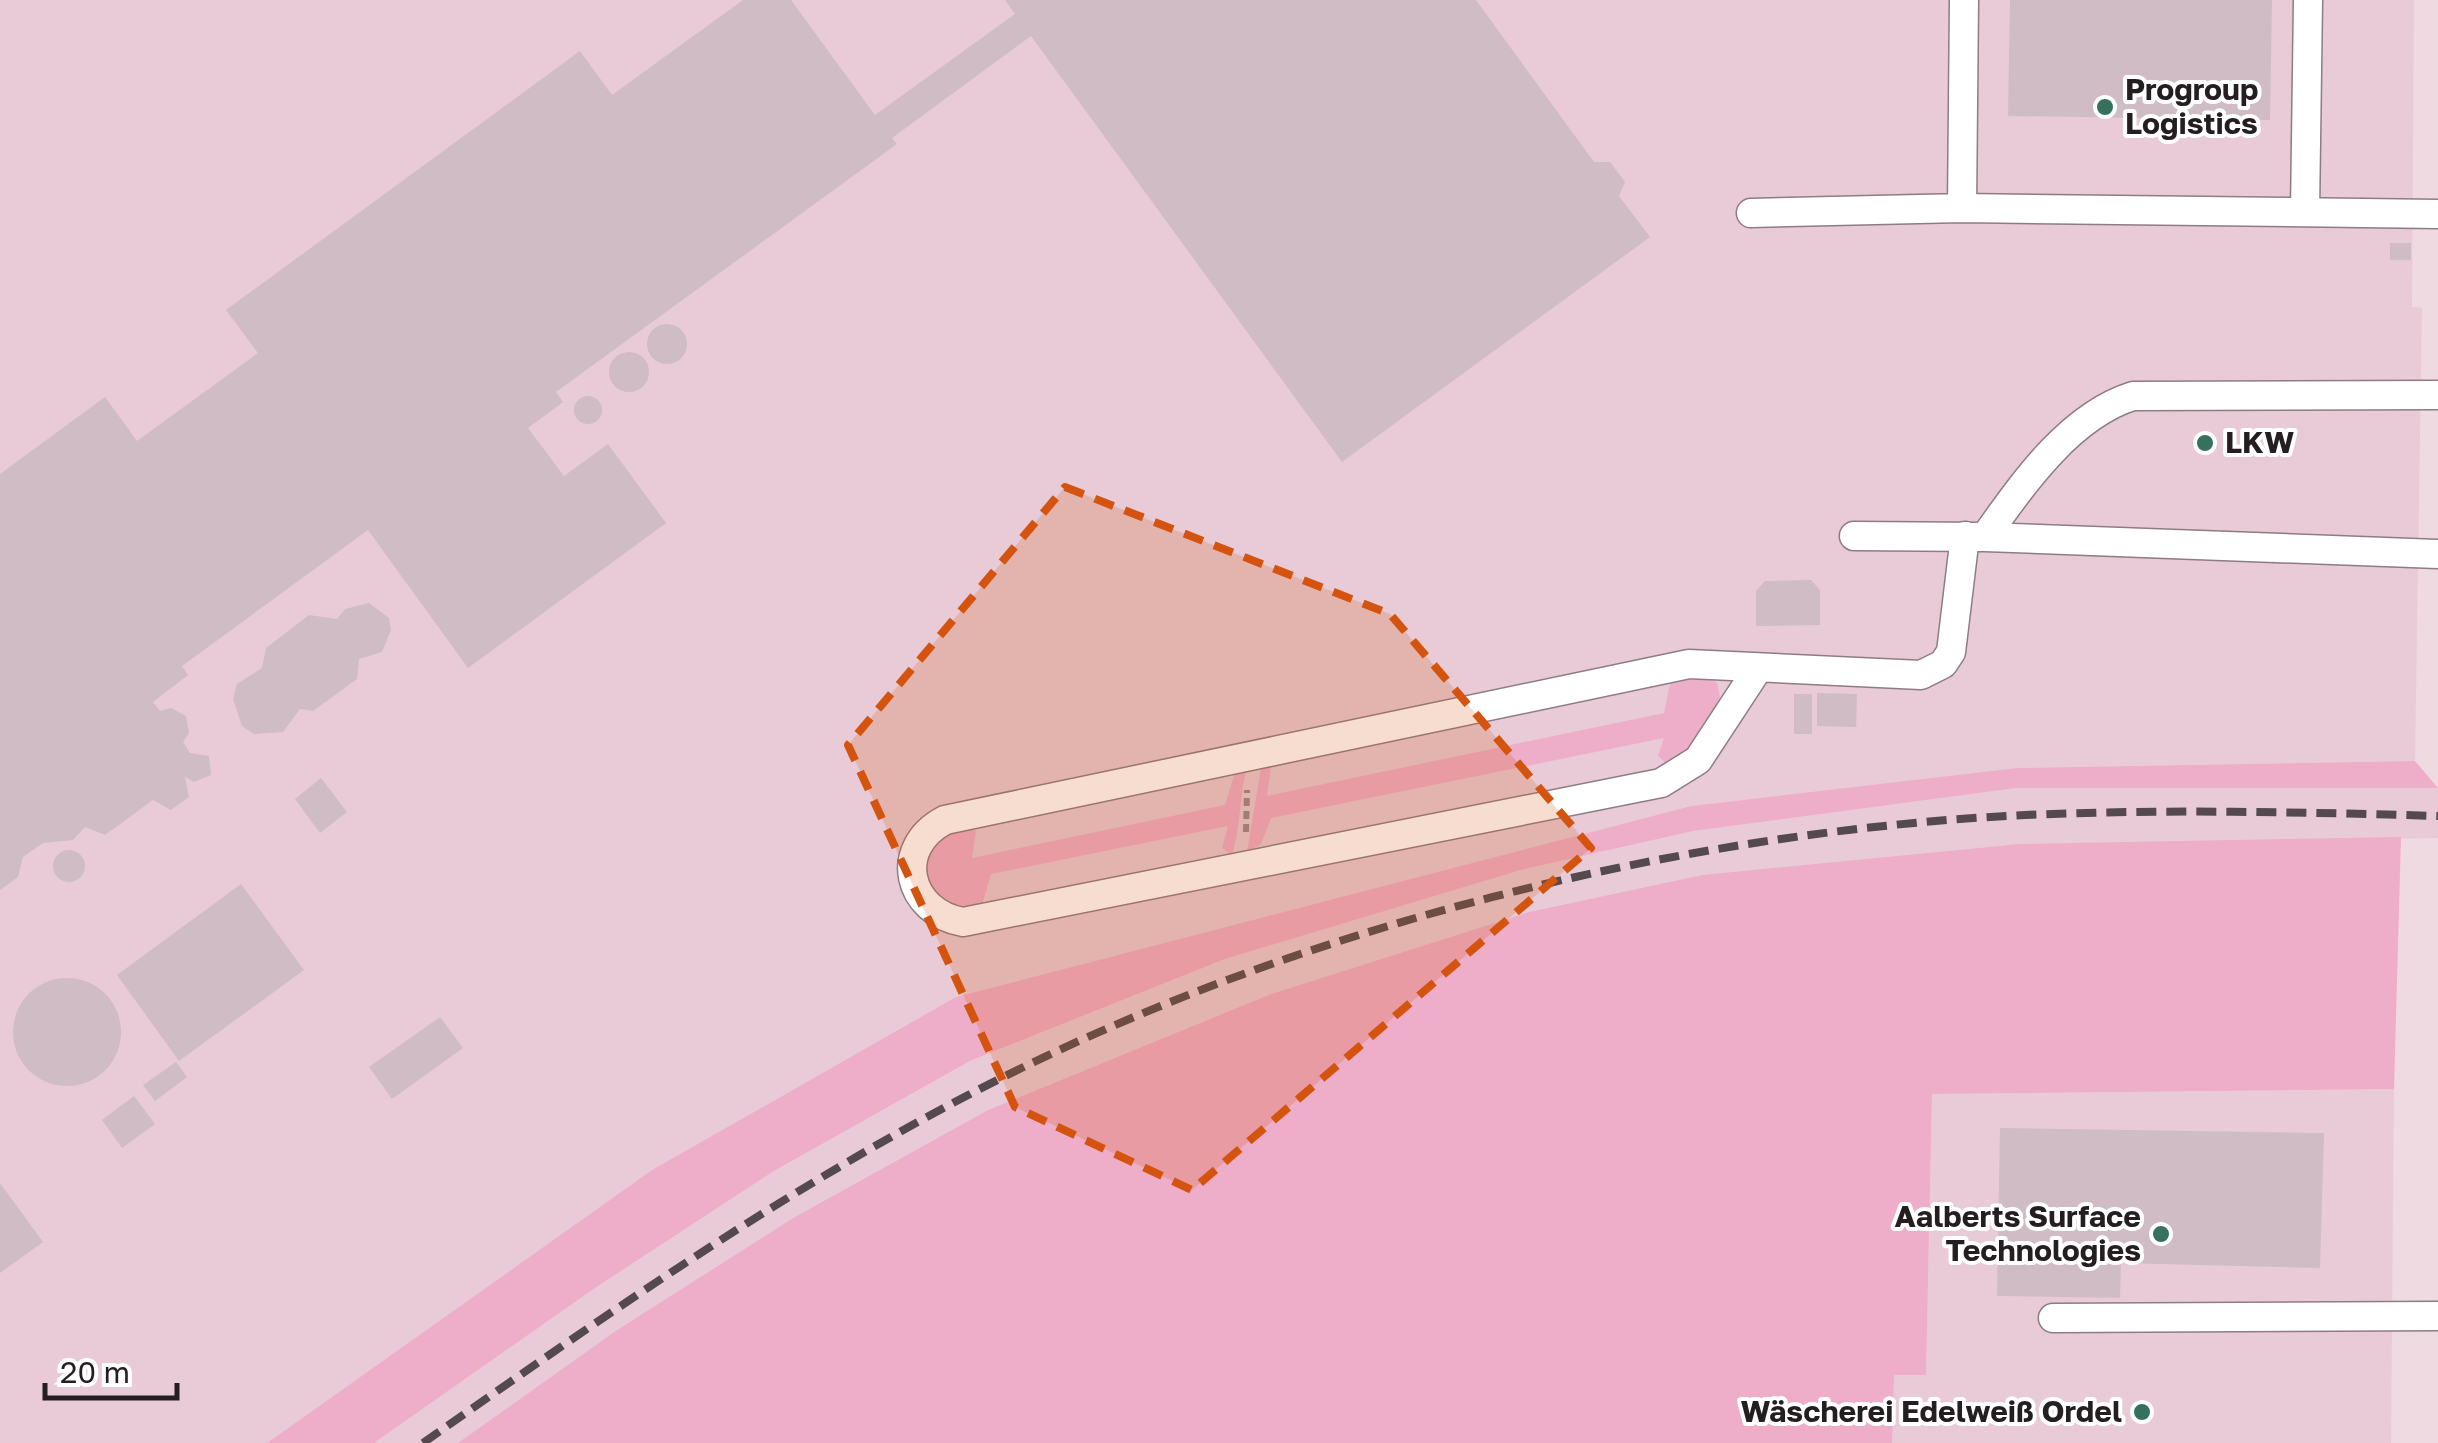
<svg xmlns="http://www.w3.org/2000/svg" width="2438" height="1443" font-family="'Golos Text',sans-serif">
  <rect width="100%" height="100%" fill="#efdae2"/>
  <path fill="#e8cbd6" d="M0,0H2414L2412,307L2422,308L2415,761L2017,768L1691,806L957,997L652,1170L267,1443H0Z
    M2016,788H2438V838L2019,844L1702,875L1529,912L1271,994L988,1110L793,1218L617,1330L458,1443H374L595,1288L774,1171L970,1061L1225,959L1521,870L1693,831Z
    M2394,1089L2391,1443H1892L1893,1374H1926L1932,1094Z"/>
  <path fill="#eeadc9" d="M1704,677L1717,683L1720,698L1688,753L1669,766L1658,756L1664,738L1271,818L1261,844L1247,852L1261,768L1271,767L1267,796L1664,713L1670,684Z
    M2415,761L2438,788H2016L1693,831L1521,870L1225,959L970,1061L774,1171L595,1288L374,1443H267L652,1170L956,997L1691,806L2017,768Z
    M1246,771C1239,800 1241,826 1232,855L1222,848L1228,826L991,874L982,905L948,906L927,888C926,880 923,870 924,862C926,839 957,823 976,831L972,858L1225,805L1235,773Z
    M2401,837L2394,1089L1932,1094L1926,1375H1894L1892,1443H458L617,1330L793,1218L988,1110L1271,994L1529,912L1702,875L2019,844Z"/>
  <path fill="#d0bcc4" d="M743,0H791L875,115L1015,14L1005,0H1476L1594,162H1610L1625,182L1619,196L1650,237L1342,462L1031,36L892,138L897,144L556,392L563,402L528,428L564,476L608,444L666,523L468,668L368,530L182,666L188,675L153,702L160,711L171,708L186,716L189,733L183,742L190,753L209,756L211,775L194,782L185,777L189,797L171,810L153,800L105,835L85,827L73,840L43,843L23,857L18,877L0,890V474L105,397L137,441L258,353L226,310L580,51L612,95Z
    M2010,0H2272L2270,120L2008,116Z
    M2390,243H2411V260H2390Z
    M647 344a20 20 0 1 1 40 0a20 20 0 1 1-40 0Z
    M609 372a20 20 0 1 1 40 0a20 20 0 1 1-40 0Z
    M574 410a14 14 0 1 1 28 0a14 14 0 1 1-28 0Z
    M1811,580L1820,590V625L1756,626V591L1765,581Z
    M369,603L389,618L391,630L382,652L359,659L357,679L313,711L300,709L283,732L254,734L242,726L233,699L237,684L262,668L266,648L309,615L337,619L345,609Z
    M1817,693L1857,694L1856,727L1817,726Z
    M1794,694H1812V734H1794Z
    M321,778L347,812L320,833L295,799Z
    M53 866a16 16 0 1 1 32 0a16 16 0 1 1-32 0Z
    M241,884L304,970L179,1061L117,975Z
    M13 1032a54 54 0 1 1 108 0a54 54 0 1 1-108 0Z
    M440,1017L463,1048L392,1099L369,1067Z
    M176,1062L187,1077L155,1101L143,1085Z
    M134,1096L155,1124L122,1148L102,1120Z
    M2000,1128L2324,1133L2320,1268L2121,1263L2120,1298L1997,1296Z
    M0,1183L43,1242L0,1273Z"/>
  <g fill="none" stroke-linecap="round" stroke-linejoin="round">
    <defs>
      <path id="service" d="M1962,208L1964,0
        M2305,212L2308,0
        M1751,213L1962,208L2438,214
        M1854,536L1985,537C2022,485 2069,416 2133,396L2438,395
        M1985,537L2438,554
        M1757,670L1698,760L1661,783L963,922C907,912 892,848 945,820L1689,664L1921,675L1943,664L1951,652L1965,536
        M2053,1318L2438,1316"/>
    </defs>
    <use href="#service" stroke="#8e7c83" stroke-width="31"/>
    <path stroke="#97888e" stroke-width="6" stroke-dasharray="8 5" stroke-linecap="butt" d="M1246,832L1247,790"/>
    <use href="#service" stroke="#fff" stroke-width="28"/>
    <path stroke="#544a4e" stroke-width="8" stroke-dasharray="20 10" stroke-linecap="butt" d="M423,1443C601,1318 778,1194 972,1093C1284,930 1674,832 2025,815C2162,809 2301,812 2438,816"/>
  </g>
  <path fill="#d4530e" fill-opacity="0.2" stroke="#d4530e" stroke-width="8" stroke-dasharray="20 12" stroke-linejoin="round" d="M1065,487L1390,614L1591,848L1192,1190L1015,1107L848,745Z"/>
  <g fill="#35715c" stroke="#fff" stroke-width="4">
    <circle cx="2105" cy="107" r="10"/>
    <circle cx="2205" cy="443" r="10"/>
    <circle cx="2161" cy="1234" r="10"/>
    <circle cx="2142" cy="1412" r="10"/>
  </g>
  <g text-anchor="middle" stroke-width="8" stroke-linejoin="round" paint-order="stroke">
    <g font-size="30" font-weight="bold" fill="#251e21" stroke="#fff" text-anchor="start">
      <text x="2125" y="100">Progroup<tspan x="2125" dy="34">Logistics</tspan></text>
      <text x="2225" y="453">LKW</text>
      <text x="2141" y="1227" text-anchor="end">Aalberts Surface<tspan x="2141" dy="34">Technologies</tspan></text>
      <text x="2122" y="1422" text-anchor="end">Wäscherei Edelweiß Ordel</text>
    </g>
  </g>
  <path d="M45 1383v15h132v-15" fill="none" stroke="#251e21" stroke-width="5"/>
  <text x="60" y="1383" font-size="30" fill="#251e21" stroke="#ffffff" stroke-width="8" paint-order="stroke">20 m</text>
</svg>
